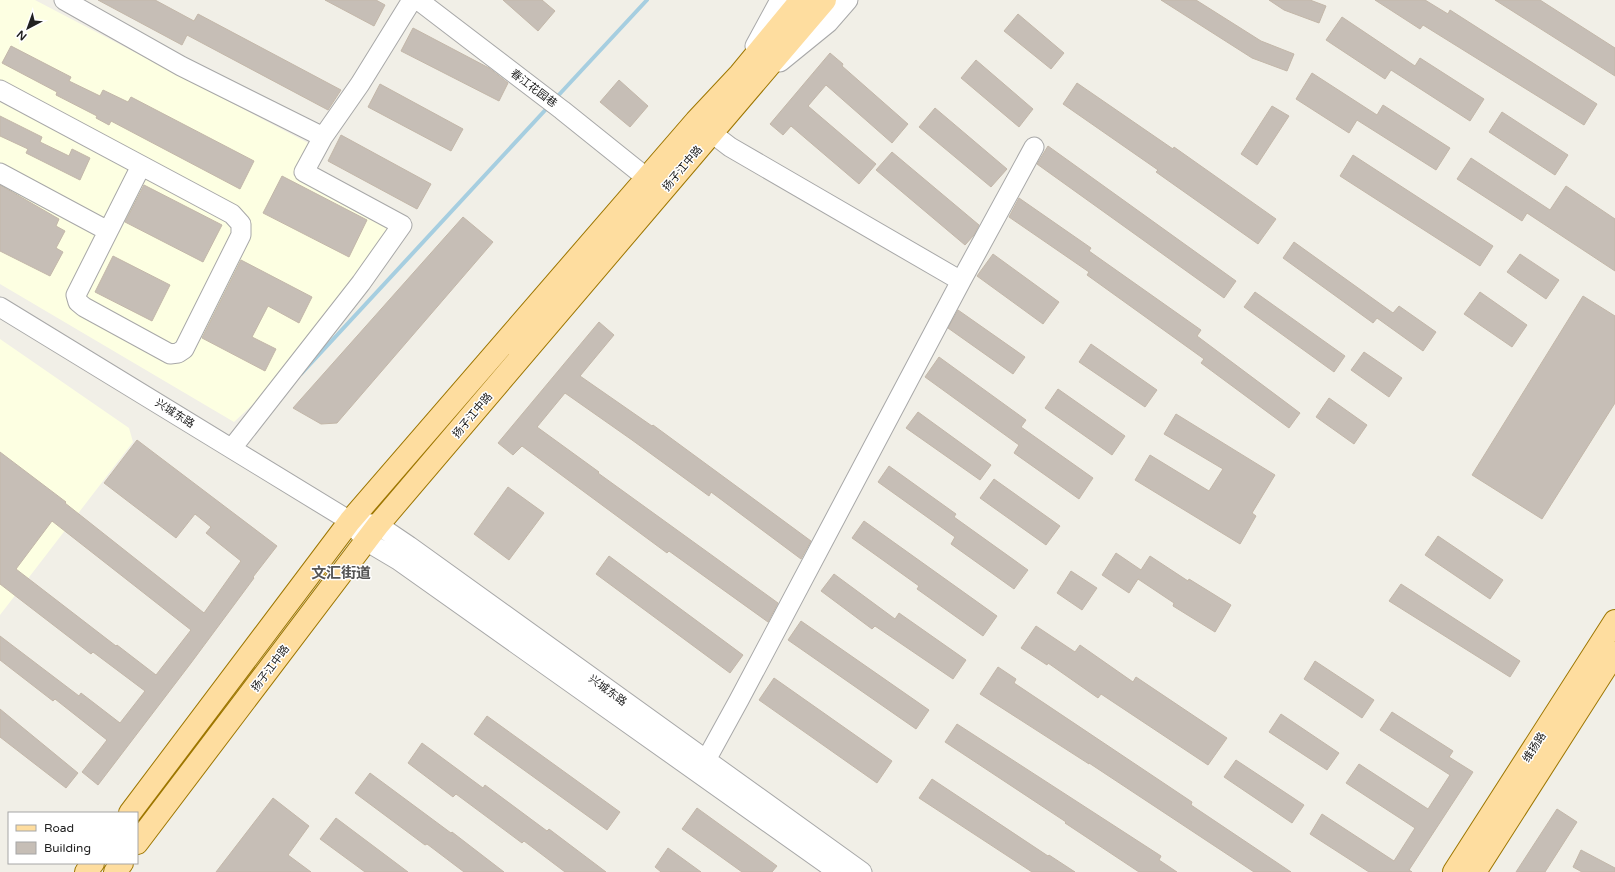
<svg xmlns="http://www.w3.org/2000/svg" width="1615" height="872" font-family="'Varela Round','Noto Sans SC',sans-serif">
  <rect width="100%" height="100%" fill="#f1efe7"/>
  <path fill="#fdffe2" d="M0,0H35L310,144L293,175L393,227L263,395L234,422L0,284Z
    M0,339L129,428L133,442L0,615Z"/>
  <g fill="none" stroke-linecap="round" stroke-linejoin="round">
    <path stroke="#a6cee0" stroke-width="4" d="M555,99L647,0
      M301,374L549,106"/>
  </g>
  <path fill="#c6beb6" stroke="#c3b7a9" fill-rule="evenodd" d="M98,0H155L194,21L198,14L341,90L328,110L187,35L182,45Z
    M325,0H376L385,5L374,26Z
    M503,0H542L555,11L538,31Z
    M1161,0H1196L1261,41L1294,54L1287,71L1252,58Z
    M1269,0H1310L1326,6L1319,23L1284,10Z
    M1375,0H1425L1448,14L1450,10L1597,104L1584,125L1423,25L1420,29Z
    M1495,0H1540L1615,48V76Z
    M1018,14L1064,53L1051,69L1004,31Z
    M1342,17L1415,66L1420,58L1484,99L1470,121L1391,70L1385,79L1326,40Z
    M413,28L489,68L508,83L499,101L401,51Z
    M11,46L71,77L69,81L100,96L103,90L128,102L131,97L254,161L240,189L111,121L109,125L96,118L97,116L56,95L57,92L2,63Z
    M830,53L843,64L842,66L908,124L892,143L826,85L808,106L876,164L859,184L791,126L783,135L770,124Z
    M976,60L1033,109L1019,127L961,78Z
    M1312,73L1377,115L1383,105L1450,148L1436,170L1357,120L1349,133L1296,99Z
    M619,80L648,106L630,127L600,102Z
    M1077,83L1173,149L1174,147L1276,219L1258,244L1156,172L1158,170L1063,104Z
    M380,84L463,129L451,151L368,107Z
    M1272,106L1289,116L1257,165L1241,154Z
    M935,108L1007,169L991,187L919,127Z
    M1502,112L1568,155L1555,175L1489,132Z
    M0,116L42,137L40,142L69,156L72,149L90,158L80,180L26,153L28,149L0,136Z
    M341,135L431,184L417,209L328,161Z
    M1048,146L1236,281L1224,298L1037,164Z
    M892,152L979,225L974,235L965,245L876,170Z
    M1353,155L1493,246L1480,266L1340,176Z
    M1471,158L1550,210L1566,186L1615,219V271L1527,213L1522,221L1457,179Z
    M282,176L367,220L349,257L263,213Z
    M0,185L59,219L56,226L65,231L56,248L63,252L50,276L0,251Z
    M144,185L222,225L203,262L125,222Z
    M1019,198L1091,248L1089,251L1201,330L1197,336L1300,413L1289,428L1201,363L1204,359L1087,275L1089,272L1009,217Z
    M463,217L493,242L337,423L321,424L293,408Z
    M1294,242L1393,313L1399,306L1436,332L1423,351L1377,318L1373,323L1283,258Z
    M993,254L1059,302L1043,324L977,276Z
    M1520,254L1559,280L1546,299L1507,272Z
    M113,256L170,285L152,321L95,292Z
    M241,260L312,297L299,323L268,306L252,337L276,349L265,371L202,338Z
    M1255,292L1345,356L1334,372L1244,307Z
    M1480,292L1527,325L1512,347L1464,314Z
    M1583,296L1615,316V403L1542,519L1472,475Z
    M958,310L1025,357L1013,374L948,328Z
    M599,322L614,335L580,376L652,426L653,425L811,541L801,559L711,492L709,496L632,440L565,393L537,427L599,472L598,473L778,603L768,622L669,551L667,553L522,446L513,455L498,443Z
    M1091,344L1157,390L1145,407L1079,362Z
    M1364,352L1402,378L1389,397L1351,370Z
    M939,357L1026,420L1021,427L1093,478L1079,499L1014,453L1019,445L925,377Z
    M1058,389L1125,436L1112,455L1045,408Z
    M1329,398L1367,425L1354,444L1316,417Z
    M918,412L991,465L980,480L906,428Z
    M1176,414L1275,475L1252,513L1256,516L1240,544L1135,480L1150,455L1209,491L1223,469L1164,434Z
    M137,440L277,546L253,577L254,578L191,663L98,785L82,772L107,740L55,699L53,701L0,660V636L79,696L81,693L120,723L145,691L93,652L91,654L0,584V452L66,502L65,503L204,613L241,561L206,533L211,527L195,514L176,538L104,483ZM52,521L191,630L156,675L117,645L116,646L16,569Z
    M889,466L956,514L954,517L1028,570L1014,589L951,544L955,537L878,482Z
    M994,479L1060,526L1046,545L980,498Z
    M508,487L544,513L509,560L474,534Z
    M864,521L997,616L983,636L917,589L919,586L852,538Z
    M1438,536L1503,580L1490,599L1425,555Z
    M1116,553L1141,570L1150,556L1188,581L1189,579L1231,605L1215,632L1173,606L1174,603L1138,579L1129,593L1102,575Z
    M609,556L743,655L730,673L596,574Z
    M1071,571L1097,588L1082,610L1057,593Z
    M834,574L895,619L899,613L966,660L953,679L875,626L872,629L821,591Z
    M1401,584L1520,661L1510,677L1389,601Z
    M801,621L929,710L916,729L788,640Z
    M1036,626L1075,652L1080,645L1133,682L1136,677L1227,738L1208,765L1101,694L1098,698L1048,663L1047,665L1021,648Z
    M1315,661L1374,700L1362,718L1304,679Z
    M998,667L1016,679L1014,683L1192,802L1191,805L1291,872H1254L1089,763V764L980,694Z
    M774,678L892,761L877,783L759,700Z
    M0,709L78,773L66,788L0,737Z
    M1392,712L1453,751L1449,757L1473,772L1409,870L1412,872H1369L1310,834L1322,814L1394,861L1415,828L1346,783L1359,764L1428,809L1450,775L1380,730Z
    M1281,714L1339,753L1327,770L1269,732Z
    M487,716L620,812L607,830L474,734Z
    M957,724L1161,856L1159,860L1177,872H1139L1065,823L1066,822L945,742Z
    M422,743L483,788L485,785L547,831L549,829L606,872H565L524,841L522,843L456,794L453,797L408,763Z
    M1236,760L1304,805L1292,823L1224,777Z
    M370,773L451,833L452,832L504,872H464L427,844L425,845L355,793Z
    M932,779L1048,856L1049,855L1075,872H1032L919,798Z
    M273,798L309,826L288,855L311,872H216Z
    M697,808L777,866L772,872H742L682,829Z
    M1557,809L1577,822L1545,872H1516Z
    M336,818L408,872H365L320,839Z
    M668,848L701,872H661L655,867Z
    M1581,850L1615,868V872H1582L1573,867Z"/>
  <g fill="none" stroke-linecap="round" stroke-linejoin="round">
    <defs>
      <path id="minor" d="M64,0L181,66L323,137L360,84L412,0
        M418,0L562,110L648,179
        M755,46L780,0
        M780,62L828,23L848,0
        M0,90L232,214L241,224V235L184,349L178,353L170,354L84,307L78,302L76,295L141,166
        M700,124L730,147L961,281
        M0,173L108,231
        M0,307L350,521L366,541L398,560L838,872
        M232,448L361,283L402,225L304,172L323,137
        M363,523L378,525L409,546L862,872
        M706,760L739,700L961,281L1034,147"/>
      <path id="major" d="M130,813L350,521L696,121L740,74L801,0
        M137,843L378,525L825,0
        M86,872L93,863
        M115,872L122,863
        M1454,872L1615,621
        M1475,872L1615,653"/>
    </defs>
    <use href="#minor" stroke="#a8a8a8" stroke-width="21"/>
    <use href="#major" stroke="#9d7600" stroke-width="24"/>
    <use href="#minor" stroke="#fff" stroke-width="19"/>
    <use href="#major" stroke="#fedd9f" stroke-width="22"/>
  </g>
  <g text-anchor="middle" stroke-width="3" stroke-linejoin="round" paint-order="stroke">
    <g font-size="11" fill="#212121" stroke="#fff">
      <text transform="translate(534 88) rotate(37)" y="4">春江花园巷</text>
      <text transform="translate(682 168) rotate(-50)" y="4">扬子江中路</text>
      <text transform="translate(175 413) rotate(32)" y="4">兴城东路</text>
      <text transform="translate(472 415) rotate(-50)" y="4">扬子江中路</text>
      <text transform="translate(270 668) rotate(-53)" y="4">扬子江中路</text>
      <text transform="translate(608 690) rotate(36)" y="4">兴城东路</text>
      <text transform="translate(1534 747) rotate(-57)" y="4">维扬路</text>
    </g>
    <g font-size="15" font-weight="bold" fill="#545454" stroke="#fff">
      <text x="341" y="578">文汇街道</text>
    </g>
  </g>
  <rect x="8" y="812" width="130" height="52" fill="#ffffff" stroke="#a6a6a6"/>
  <rect x="16" y="825" width="20" height="6" fill="#fedd9f" stroke="#a6a6a6"/>
  <text x="44" y="832" font-size="12" fill="#212121">Road</text>
  <rect x="16" y="842" width="20" height="12" fill="#c6beb6" stroke="#a6a6a6"/>
  <text x="44" y="852" font-size="12" fill="#212121">Building</text>
  <g transform="translate(28 28) rotate(221)" stroke="#ffffff" stroke-width="3" paint-order="stroke">
  <path d="M0-3L7 15L0 10L-7 15Z" fill="#212121"/>
  <text y="-6" font-size="11" font-weight="bold" text-anchor="middle" fill="#212121">N</text>
  </g>
</svg>
